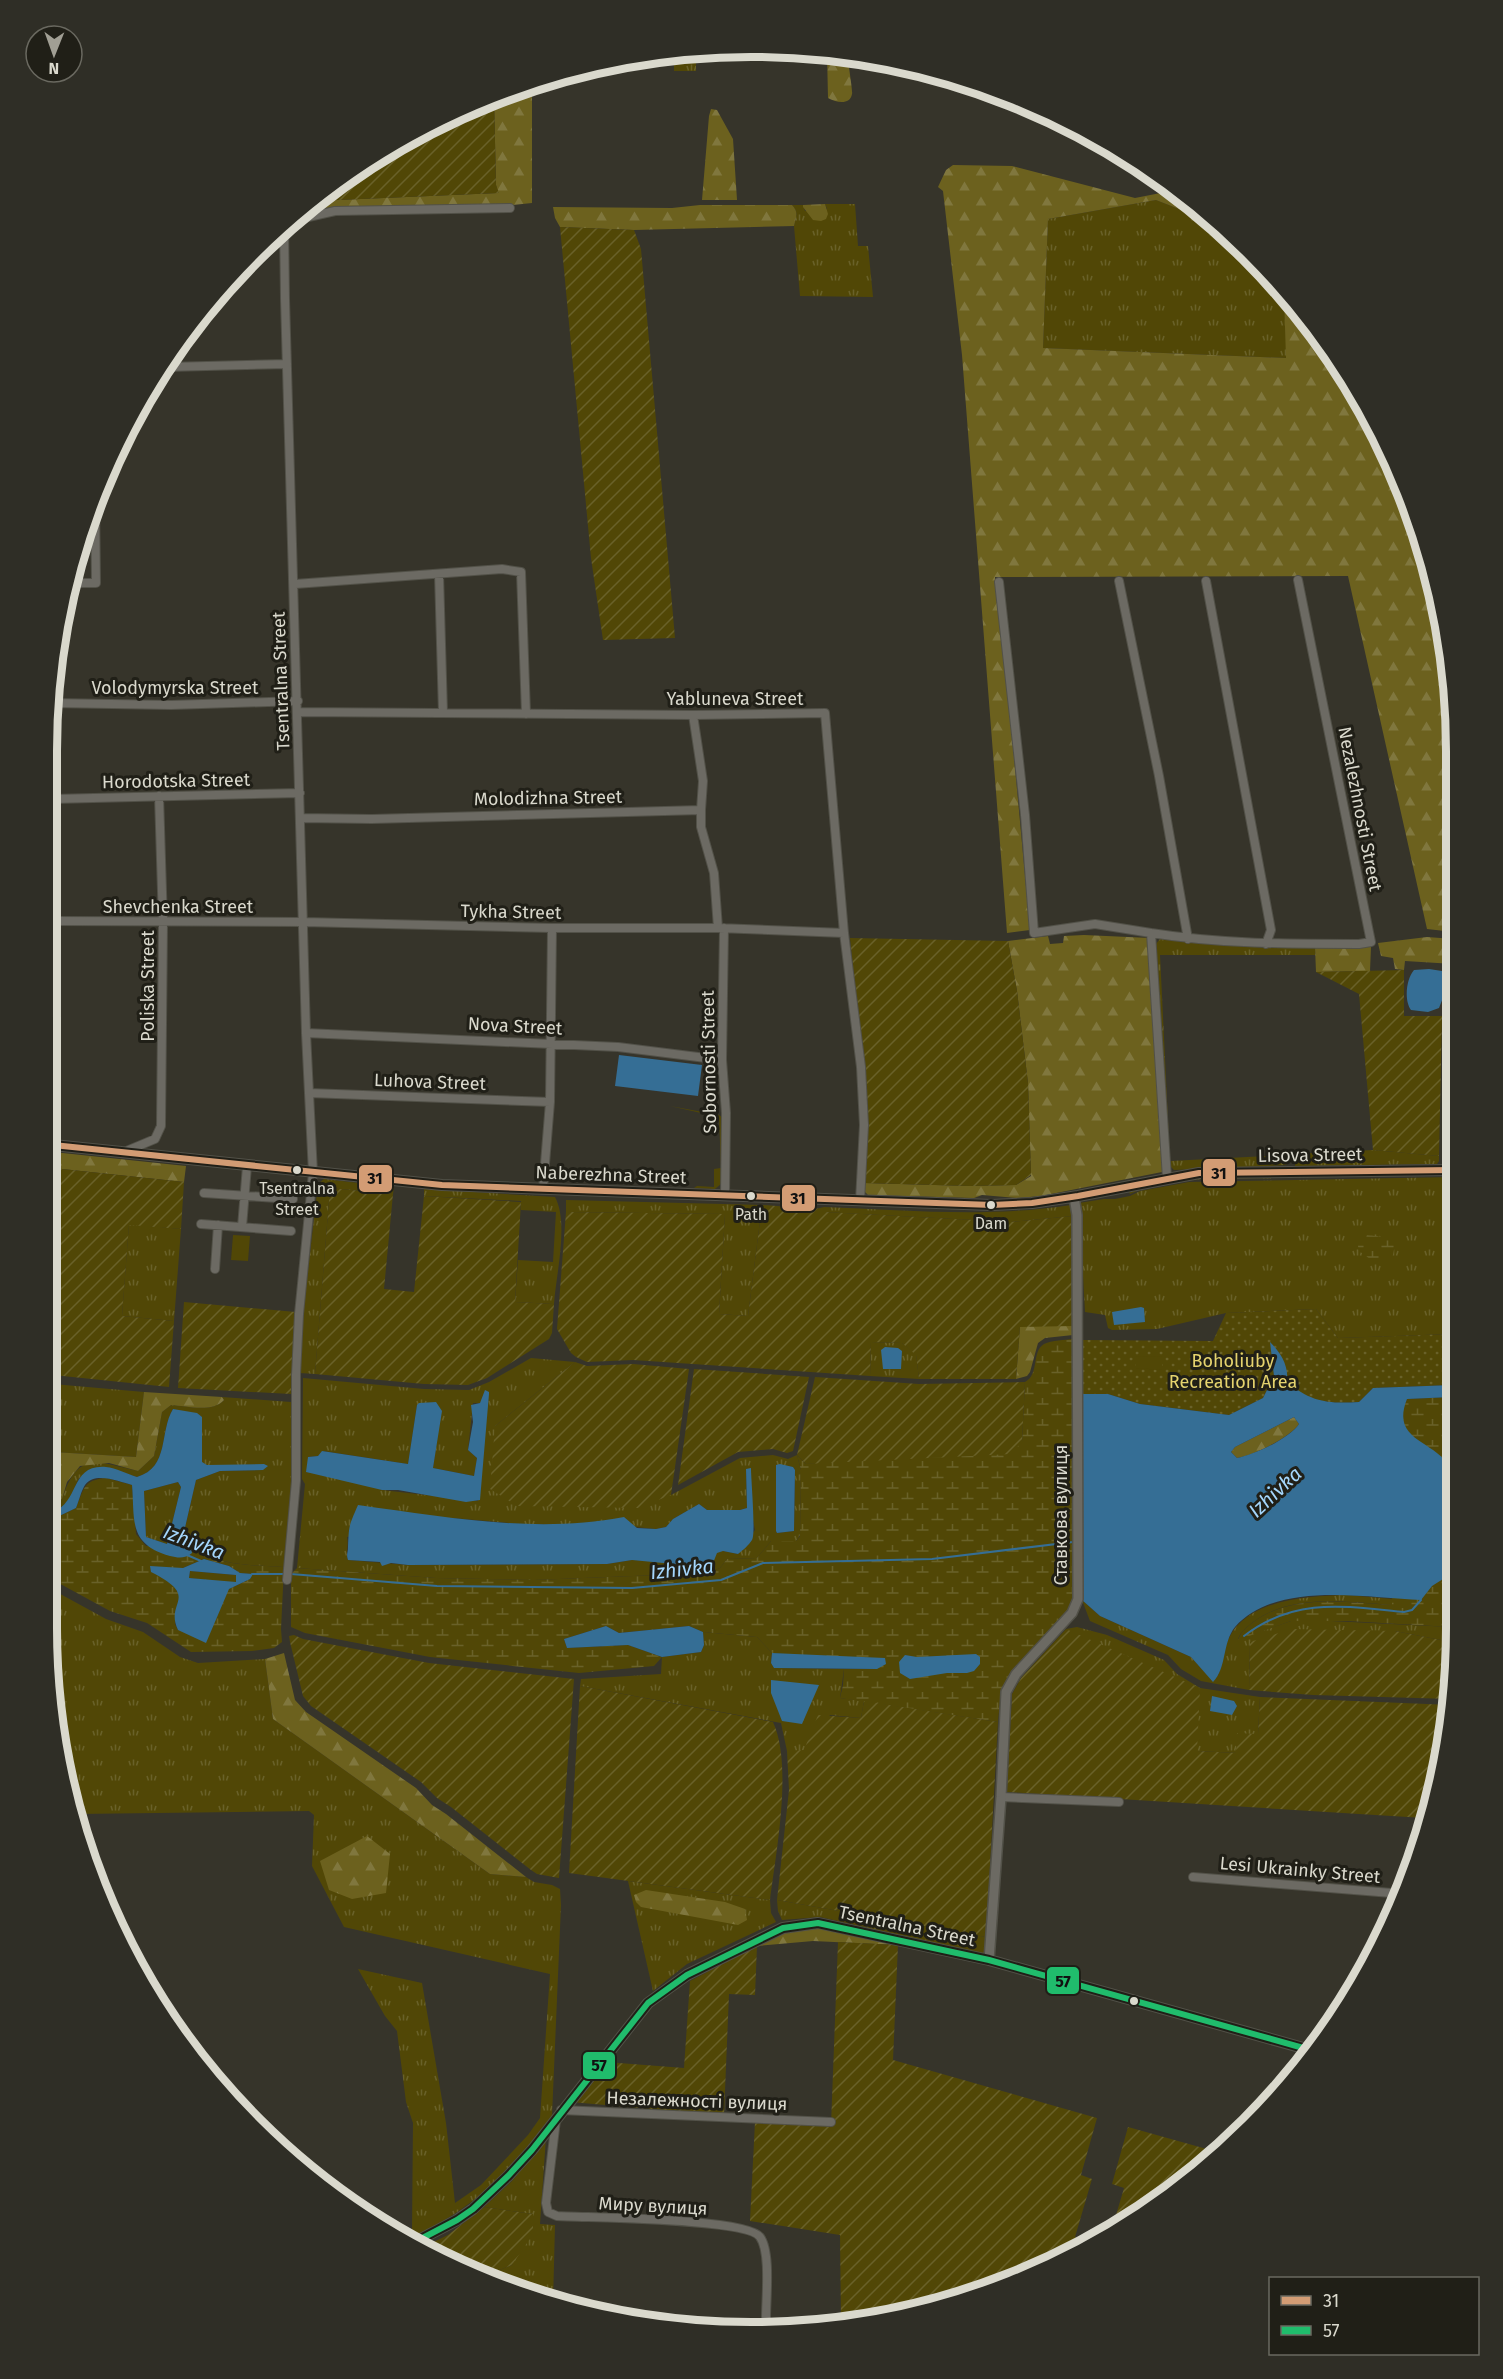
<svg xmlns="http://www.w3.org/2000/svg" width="1503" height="2379" font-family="'Fira Sans',sans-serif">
  <defs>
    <pattern id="grass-tufts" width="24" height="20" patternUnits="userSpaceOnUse" patternTransform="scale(1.5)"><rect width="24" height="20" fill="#514706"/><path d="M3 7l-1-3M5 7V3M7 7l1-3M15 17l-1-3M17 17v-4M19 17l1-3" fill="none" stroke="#696129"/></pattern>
    <pattern id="forest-firs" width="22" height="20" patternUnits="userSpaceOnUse" patternTransform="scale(1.5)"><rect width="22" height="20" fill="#6c611e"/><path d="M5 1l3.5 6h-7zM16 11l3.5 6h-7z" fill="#80773e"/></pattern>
    <pattern id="wetland-marsh" width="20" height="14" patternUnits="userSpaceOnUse" patternTransform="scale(1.5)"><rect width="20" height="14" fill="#514706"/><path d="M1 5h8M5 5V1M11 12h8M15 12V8" fill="none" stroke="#696129"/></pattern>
    <pattern id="park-dots" width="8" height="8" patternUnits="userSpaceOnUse" patternTransform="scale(1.5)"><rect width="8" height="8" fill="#514706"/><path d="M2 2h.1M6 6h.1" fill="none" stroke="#696129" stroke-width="1.8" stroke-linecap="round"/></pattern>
    <pattern id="garden-furrows" width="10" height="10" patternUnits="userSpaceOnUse" patternTransform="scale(1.5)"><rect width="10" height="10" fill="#514706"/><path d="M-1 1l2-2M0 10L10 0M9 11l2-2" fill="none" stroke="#696129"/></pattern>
  </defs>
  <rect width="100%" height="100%" fill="#36342a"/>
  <path fill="url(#grass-tufts)" fill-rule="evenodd" d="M696,51V71H674V52Z
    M1156,200L1179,209L1196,207L1284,295L1287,358L1043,348L1048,219Z
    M825,204H855L858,246H868L873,297L800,296L794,226C796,217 799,212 792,205H803L805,211L827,209Z
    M1160,939L1266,948L1315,947V955H1160L1170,1161L1287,1155V1165L1174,1170L1168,1164L1155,945Z
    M670,1106L719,1115L723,1118L722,1183L715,1189L694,1188L697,1186L714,1187V1169L721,1168L719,1117Z
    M1373,1150L1439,1156V1161L1437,1164L1295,1166V1154Z
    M1453,1173V1175L1204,1179C1180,1181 1151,1184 1130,1194L1129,1192L1139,1187L1193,1177Z
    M1453,1177L1452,1334L1338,1338L1316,1309L1226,1313L1157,1329L1112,1330L1108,1328L1105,1315L1085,1312L1079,1203L1104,1199H1115L1130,1196L1140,1191L1189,1182Z
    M324,1179L394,1187L393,1194L330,1188L315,1374L300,1373L303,1314L318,1184Z
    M424,1189L555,1197C569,1223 556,1274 554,1304L515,1302L518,1260L553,1262L556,1212L521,1210V1201L424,1196Z
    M566,1200L762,1205L748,1316L719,1314L725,1214L566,1212Z
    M1071,1205L1073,1216L1011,1222L824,1212V1207C906,1210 989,1218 1071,1205Z
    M129,1224L181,1229L174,1321L122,1316Z
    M871,1342L902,1343L916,1354L919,1379L870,1376Z
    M531,1358L575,1362L495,1426L671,1495L740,1458L773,1455L788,1459L797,1455L801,1470L800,1535L796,1541H771L757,1558L727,1559L720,1568L708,1573L534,1580L436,1578L297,1568L305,1484L302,1479L303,1378L424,1389L469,1390L489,1382ZM473,1403H480L478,1501L382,1490L308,1457L318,1456L323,1451L408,1464L417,1405L441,1411L433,1468L474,1476L477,1458L468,1450ZM776,1466L793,1467L795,1470L794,1531L777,1533L776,1531ZM746,1469H751V1510L755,1530L738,1554L723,1551L653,1561L632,1560L607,1564L408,1565L348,1560C345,1553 349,1546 347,1537L453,1518L520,1524L567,1525L595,1523L656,1529L666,1527L673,1519L699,1504L707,1510H740L747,1508Z
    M53,1384L144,1392L136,1457L53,1452Z
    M222,1397L291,1402L293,1462L284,1567C260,1565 213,1567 196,1546C193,1543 192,1537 190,1533L184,1532L196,1480L220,1471L263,1470L207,1465L201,1462L202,1417L173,1409C159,1432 170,1467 137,1477L106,1467L79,1478L68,1503L53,1512V1504L62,1499C78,1450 97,1462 138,1471L154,1456L162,1412L171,1405C186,1406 213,1413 224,1400Z
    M178,1482L181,1487L167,1544L146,1537L144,1491Z
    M190,1571L236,1575V1583L189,1578Z
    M53,1590L106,1619L143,1632L180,1657L198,1663L265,1659L273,1719L490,1874L526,1877L534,1882L552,1885L560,1889L561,1905L552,2116C517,2168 465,2216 406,2239L401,2236L412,2231L413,2123L406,2102L397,2031L385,2016L358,1969L422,1983L446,2123L455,2203L481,2185L528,2135L540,2118L550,1974L344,1927L312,1866L314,1815L309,1811L75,1814L53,1720Z
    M1346,1595L1393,1599L1392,1605C1347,1602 1292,1593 1253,1622C1246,1628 1241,1631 1238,1639L1291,1621L1311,1620L1451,1627V1642L1395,1631L1250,1642L1249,1690L1201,1681L1181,1669L1168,1655L1090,1621L1082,1600L1100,1616L1191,1657L1213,1681C1224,1671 1222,1656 1227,1643C1243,1599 1308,1596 1346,1595Z
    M1077,1627L1107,1635L1164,1660L1177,1674L1200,1688L1260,1697L1258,1734L1237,1753L1197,1751L1066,1629Z
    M703,1632L757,1637L772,1653L771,1663L774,1668L844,1669L840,1698L864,1701L861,1718L830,1715L804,1751H787L781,1723L580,1686L581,1679L661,1674L662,1657L701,1652L704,1645Z
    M628,1881L770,1900L771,1913L776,1922L687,1964L653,1991Z
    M777,1900L986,1937L985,1954L820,1917L782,1920L778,1911Z
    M546,2137L540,2224L555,2225L553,2303L525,2295L482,2277L512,2265L533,2214L484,2207L512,2181Z"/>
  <path fill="url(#forest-firs)" d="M827,53L848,56C848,65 853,90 852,94C850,106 835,102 828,98Z
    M532,82V203L504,206L336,208L292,218L315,201L498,193L496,185L494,98Z
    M711,109L717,110L733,139L737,200H702L709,116Z
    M953,165L1012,166L1135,198L1176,190L1196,207L1179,209L1156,200L1048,219L1043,348L1286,358L1284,295L1311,322L1384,439L1432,569L1455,705L1454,932L1427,929L1348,576L995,577L1006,670L1030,930L1007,933L962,355L943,191L938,187L946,170Z
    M825,204L828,214L826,219L821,221L813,220L803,207V205Z
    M700,205H792C799,212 796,217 794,226L634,230L560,227L555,218L553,207L672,208Z
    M1084,935L1150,938L1164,1169L1162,1172L1041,1196L1017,1198L982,1195L974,1198L868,1195L864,1191V1183L970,1186L1016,1185L1031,1176L1028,1083L1017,991L1008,941L1048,936L1050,944L1063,943L1064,936Z
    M1427,937L1454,939V964L1405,961L1404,970L1395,969L1393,958L1381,956L1378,943Z
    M1371,946L1370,971L1316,972L1315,947Z
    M53,1152L186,1166L184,1182L53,1168Z
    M1020,1326H1073V1335L1045,1338L1038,1343L1030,1372L1027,1376L1016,1379Z
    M144,1392L222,1397L224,1400C213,1413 186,1406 171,1405L162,1412L154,1456L138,1471L109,1463L80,1466L67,1482L62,1499L53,1504V1452L136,1457Z
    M1294,1417L1299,1424C1289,1438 1254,1455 1237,1458L1231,1452L1235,1447Z
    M284,1653L295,1700L306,1712L416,1788L432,1805L446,1814L526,1877L490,1874L273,1719L265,1659Z
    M367,1836L390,1854L386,1893L352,1899L329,1890L320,1861Z
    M646,1890L725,1902L745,1909L747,1920L738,1925L641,1907L636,1902L634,1895Z
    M817,1928L898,1945L813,1941L757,1946L784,1932Z"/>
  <path fill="url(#wetland-marsh)" fill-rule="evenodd" d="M1367,1235L1384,1237L1395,1244L1393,1255L1388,1259H1370L1359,1251L1358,1246Z
    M1073,1339V1598L1068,1610L1012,1671L1001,1690L998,1722L840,1698L843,1685L844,1669H877L817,1657L772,1653L757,1637L703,1632L689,1626L619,1633L606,1626L564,1639L567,1648L628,1645L662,1657L654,1666L579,1673L430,1657L305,1633L291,1627V1574L297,1568L436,1578L534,1580L708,1573L720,1568L727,1559L757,1558L771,1541H796L800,1536L801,1470L797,1455L806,1464L1022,1442L1025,1382C1040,1374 1031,1352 1044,1344C1052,1340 1065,1340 1073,1339ZM905,1655L967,1673H947Z
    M1452,1397L1451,1627L1347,1621H1291L1238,1640C1241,1631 1245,1629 1252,1623C1291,1593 1346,1602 1392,1605L1390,1440L1407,1399Z
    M106,1478L132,1485L136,1534L146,1546L191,1545L184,1532L190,1533C192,1537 193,1543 196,1546C212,1567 260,1565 284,1567L281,1629L282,1642L274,1648L252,1651L191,1652L147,1623L110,1611L53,1580V1519L76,1508C84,1489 83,1480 106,1478ZM204,1559L229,1566L240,1573L252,1574L250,1579L229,1589L178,1630L175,1624L180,1596L172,1582L183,1568Z"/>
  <path fill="url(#park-dots)" d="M1316,1309L1338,1338L1452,1334V1385L1373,1388L1359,1402C1334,1404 1306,1403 1288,1383C1280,1374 1276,1355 1271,1344L1274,1376L1263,1398L1229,1415L1140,1404L1108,1394H1081V1340L1213,1341L1226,1313Z"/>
  <path fill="url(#garden-furrows)" d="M494,98L496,185L499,193L315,201L399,141Z
    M560,227L634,230L641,249L675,638L603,640L591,558Z
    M850,938L1008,941L1017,991L1028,1083L1031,1175L1016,1185L970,1186L864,1183L863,1067Z
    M1404,970V1016H1442L1439,1156L1373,1150L1359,994L1316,972Z
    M53,1168L184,1182L181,1229L129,1225L122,1316L174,1321L169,1387L53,1375Z
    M330,1188L393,1194L384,1289L414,1292L424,1196L521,1202L515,1302L554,1304L552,1333L549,1339L487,1378L468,1385L424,1384L315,1374Z
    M762,1205C784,1205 803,1213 824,1207L825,1212L1011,1222L1073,1216V1326L1020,1327L1016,1379H919L916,1355L902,1343L871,1342L870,1376L633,1360L587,1362L576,1357L571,1353L557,1329L566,1212L725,1214L719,1314L748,1316Z
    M184,1302L296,1312L291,1394L178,1388Z
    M575,1362L587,1366L633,1364L689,1369L671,1495L638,1508L517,1506L490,1489L495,1426Z
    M694,1369L809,1377L793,1451L787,1453L773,1449L738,1452L678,1485Z
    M815,1377L919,1384L1025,1382L1022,1442L1011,1454L806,1464L797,1455Z
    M1066,1629L1200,1688L1197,1751L1236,1753L1237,1733L1258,1734L1260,1697L1451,1705V1719L1424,1818L1007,1792L1012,1694L1021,1678Z
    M1292,1629L1395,1631L1451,1642V1699L1313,1695L1249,1690L1250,1642Z
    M294,1635L303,1639L429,1663L574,1679L559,1878L537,1874L531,1870L451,1807L437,1798L421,1782L311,1706L303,1696L290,1642L289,1636Z
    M580,1686L773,1722C793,1765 776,1852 770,1900L569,1873Z
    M864,1701L998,1722L986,1937L777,1900L789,1790L787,1751L804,1750L818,1715L861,1718Z
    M838,1942L898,1945L893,2060L1097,2118L1081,2175L1092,2179L1075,2237L1093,2243L1063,2260L934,2308L841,2321L840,2235L750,2221L755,2122L831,2125Z
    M757,1946L755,1995L729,1994L724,2115L570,2102L606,2062L684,2068L690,1981Z
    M1128,2127L1221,2153L1143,2214L1111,2232L1124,2188L1112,2184Z
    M484,2207L533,2214V2234L512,2265L482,2277L439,2260L421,2248L448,2235Z"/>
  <path fill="#514706" d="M233,1235L250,1236L248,1261L231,1260Z
    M1136,1356L1162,1357V1370L1136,1368Z"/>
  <path fill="#356e95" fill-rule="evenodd" d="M1429,969L1442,971L1447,975L1446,990L1439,1008L1428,1012L1411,1010C1404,1001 1406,979 1414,970Z
    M619,1055L702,1065L698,1096L615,1086Z
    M1141,1307L1144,1308L1145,1322L1114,1325L1112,1312Z
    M1270,1342C1281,1353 1289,1366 1287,1382C1311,1402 1328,1404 1359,1402L1373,1388L1452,1385V1397L1407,1399C1390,1442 1435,1439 1450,1468C1455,1476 1451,1559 1451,1574L1432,1586L1421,1600C1366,1598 1277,1580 1235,1627C1222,1643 1227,1668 1213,1682L1191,1657L1100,1616L1082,1600L1081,1394H1108L1140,1404L1229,1415L1263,1398L1274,1376ZM1294,1417L1299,1424C1290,1438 1254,1455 1237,1458L1231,1452L1235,1447Z
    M885,1347L898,1348L902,1351L901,1369H883L881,1350Z
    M485,1390L489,1392V1394L480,1500L466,1502L398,1490H382L306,1472L308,1457L318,1456L322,1451L408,1464L417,1405L419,1403L436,1402L442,1411L433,1468L474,1476L477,1458L468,1450L473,1422L471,1405L480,1403Z
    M173,1409L197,1413L202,1417V1462L207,1465L264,1464L268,1466L263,1470L220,1471L196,1480L184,1532L191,1545L192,1553C185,1559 178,1558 170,1556C128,1544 135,1521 132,1485C120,1482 95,1471 85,1485C81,1491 79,1501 76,1508L53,1519V1512C80,1502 70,1464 106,1467C116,1468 127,1474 137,1477C170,1467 159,1432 173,1409ZM178,1482L181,1487L167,1544L146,1537L144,1491Z
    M780,1464L793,1467L795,1470L794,1531L777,1533L776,1531V1465Z
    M751,1468C751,1480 756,1534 752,1540C749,1545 743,1550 738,1554L723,1551L717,1553L713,1563L684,1565L632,1560L607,1564L408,1565L391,1563L382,1566L380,1562L348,1560C346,1554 348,1553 348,1547C349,1524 349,1526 358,1505C446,1517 536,1534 624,1517L637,1528L656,1529L666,1527L673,1519L699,1504L707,1510H740L747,1508L746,1469Z
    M204,1559L229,1566L240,1573L253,1574L250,1579L229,1589L206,1643L178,1630C164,1601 202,1598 151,1572L150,1566L183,1568ZM190,1571L236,1575V1582L189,1578Z
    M606,1626L619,1633L689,1626L703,1632L704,1645L701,1652L662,1657L628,1645L567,1648L564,1639Z
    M772,1653L885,1658L886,1664L877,1669L774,1668L771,1663Z
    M976,1654L980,1657V1664L974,1671L967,1673H947L910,1679L900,1673L899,1662L905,1655L917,1657Z
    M771,1680L819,1685L802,1724L782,1721L771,1693Z
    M1212,1696L1234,1701L1237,1706L1232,1715L1210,1711Z"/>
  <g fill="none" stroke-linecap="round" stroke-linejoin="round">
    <path stroke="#356e95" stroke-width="2" d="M187,1555L201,1561
      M252,1574H285
      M291,1574L437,1586L632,1588L721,1580L763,1563L932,1559L1073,1542
      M1244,1636C1295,1597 1343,1606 1404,1612L1412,1610L1421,1600"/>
    <defs>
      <path id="minor" d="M286,222L335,211L510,208
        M284,224L285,299L306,1033L313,1173L299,1314L296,1375V1481L287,1580
        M167,367L287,364
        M439,574L443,713
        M1119,581L1159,776L1188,939
        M1206,581L1271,930L1266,944
        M999,582L1025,815L1034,933L1095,924L1151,933L1167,1178
        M73,583H96L95,501
        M295,584L502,569L521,572L526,714
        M52,703L171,705L298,701
        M298,712L693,715L825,713L844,933L861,1067L864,1125L860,1201
        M53,799L300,793
        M701,810V827L714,873L718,928
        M300,818L372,819L701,810L703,781L693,715
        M53,921L304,922L552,928H718L844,933
        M724,928L722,1060L726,1113L725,1196
        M1151,933C1220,944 1289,944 1359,944L1371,942L1298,580
        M306,1033L618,1047L722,1060
        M309,1093L550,1102
        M124,1152L155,1139L161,1126L163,923L159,796
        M543,1188L550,1102L552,928
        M204,1193L293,1199
        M201,1224L291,1231
        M242,1227L247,1166
        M215,1269L218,1225
        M1001,1797L1119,1802
        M1193,1877L1404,1894
        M561,2110L831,2122
        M556,2120L546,2203L548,2212L557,2216C588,2218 747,2218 760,2237C771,2252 766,2298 766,2318"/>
      <path id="tertiary" d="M53,1145L442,1185L992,1205L1032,1203L1078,1196L1199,1173L1453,1170
        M989,1960L1001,1797L1006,1692L1016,1674L1072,1613L1078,1599L1077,1215L1074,1197
        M413,2243L457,2220L473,2209L508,2176L532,2150L648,2003L687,1975L783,1928L818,1923L989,1960L1314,2051"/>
    </defs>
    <use href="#minor" stroke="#525148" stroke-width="10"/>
    <use href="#tertiary" stroke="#525148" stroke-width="12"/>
    <use href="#minor" stroke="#6c6a63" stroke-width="8"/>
    <use href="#tertiary" stroke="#6c6a63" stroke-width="9"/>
    <defs>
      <path id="bus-1" d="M53,1145L442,1185L992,1205L1032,1203L1078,1196L1199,1173L1453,1170"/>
      <path id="bus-2" d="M413,2243L457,2220L473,2209L508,2176L532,2150L648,2003L687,1975L783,1928L818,1923L989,1960L1314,2051"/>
    </defs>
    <use href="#bus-1" stroke="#201f17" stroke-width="10"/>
    <use href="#bus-2" stroke="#201f17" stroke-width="10"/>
    <use href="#bus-1" stroke="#d39c74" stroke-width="6"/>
    <use href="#bus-2" stroke="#20bc6c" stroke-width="6"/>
  </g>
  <g fill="#dad9cd" stroke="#201f17" stroke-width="2">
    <circle cx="297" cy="1170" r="5"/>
    <circle cx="751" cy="1196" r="5"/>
    <circle cx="991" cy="1205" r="5"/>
    <circle cx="1134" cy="2001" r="5"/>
  </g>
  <g text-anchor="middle" stroke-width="6" stroke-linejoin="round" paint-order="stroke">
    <g font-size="16" fill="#dad9cd" stroke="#201f17">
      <text x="297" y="1194">Tsentralna<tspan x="297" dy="21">Street</tspan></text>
      <text x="751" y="1220">Path</text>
      <text x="991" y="1229">Dam</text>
    </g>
    <g font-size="18" fill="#dad9cd" stroke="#201f17">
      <text transform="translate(281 681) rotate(-92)" y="6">Tsentralna Street</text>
      <text x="175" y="694">Volodymyrska Street</text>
      <text x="735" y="705">Yabluneva Street</text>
      <text transform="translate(176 781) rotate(-1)" y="6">Horodotska Street</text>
      <text transform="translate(548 798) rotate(-1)" y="6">Molodizhna Street</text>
      <text transform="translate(1360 809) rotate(79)" y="6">Nezalezhnosti Street</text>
      <text x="178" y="913">Shevchenka Street</text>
      <text transform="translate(511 912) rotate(1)" y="6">Tykha Street</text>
      <text transform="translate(148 986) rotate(-90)" y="6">Poliska Street</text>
      <text transform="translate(515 1026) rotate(3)" y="6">Nova Street</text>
      <text transform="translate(709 1062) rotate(-91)" y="6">Sobornosti Street</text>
      <text transform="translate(430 1082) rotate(2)" y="6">Luhova Street</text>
      <text transform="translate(1310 1155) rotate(-1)" y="6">Lisova Street</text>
      <text transform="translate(611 1175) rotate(2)" y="6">Naberezhna Street</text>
      <text transform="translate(1061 1515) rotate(-90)" y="6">Ставкова вулиця</text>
      <text transform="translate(1300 1870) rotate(5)" y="6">Lesi Ukrainky Street</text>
      <text transform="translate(907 1926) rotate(12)" y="6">Tsentralna Street</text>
      <text transform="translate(697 2101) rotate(2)" y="6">Незалежності вулиця</text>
      <text transform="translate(653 2206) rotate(3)" y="6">Миру вулиця</text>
    </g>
    <g font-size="18" fill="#e5d36e" stroke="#201f17">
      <text x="1233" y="1367">Boholiuby<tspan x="1233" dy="21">Recreation Area</tspan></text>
    </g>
    <g font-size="20" font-style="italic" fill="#a4d6fc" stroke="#201f17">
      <text transform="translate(1275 1492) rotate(-43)" y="7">Izhivka</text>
      <text transform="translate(194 1542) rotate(21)" y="7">Izhivka</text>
      <text transform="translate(682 1569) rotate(-6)" y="7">Izhivka</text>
    </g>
  </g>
  <path d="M0 0H1503V2379H0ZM751 57H752A694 694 0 0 1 1446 751V1628A694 694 0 0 1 752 2322H751A694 694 0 0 1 57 1628V751A694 694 0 0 1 751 57Z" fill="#2f2e26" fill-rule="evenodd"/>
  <path fill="none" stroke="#dad9cd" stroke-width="8" d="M751 57H752A694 694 0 0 1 1446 751V1628A694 694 0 0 1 752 2322H751A694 694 0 0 1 57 1628V751A694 694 0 0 1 751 57Z"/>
  <g stroke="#201f17" stroke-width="2">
    <rect x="1202" y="1158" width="34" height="29" rx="6" fill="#d39c74"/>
    <rect x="358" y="1164" width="35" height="29" rx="6" fill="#d39c74"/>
    <rect x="781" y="1184" width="35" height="28" rx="6" fill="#d39c74"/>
    <rect x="1046" y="1966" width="34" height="29" rx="6" fill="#20bc6c"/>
    <rect x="582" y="2051" width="34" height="29" rx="6" fill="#20bc6c"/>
  </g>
  <g font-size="16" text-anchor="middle" font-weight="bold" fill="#111">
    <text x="1219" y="1179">31</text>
    <text x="375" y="1184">31</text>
    <text x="798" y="1204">31</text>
    <text x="1063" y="1987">57</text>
    <text x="599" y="2071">57</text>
  </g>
  <rect x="1269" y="2277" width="210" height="78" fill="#201f17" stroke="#6a6960" stroke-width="1.5"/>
  <rect x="1281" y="2296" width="30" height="9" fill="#d39c74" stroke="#6a6960" stroke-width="1.5"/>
  <text x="1323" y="2307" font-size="18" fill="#dad9cd">31</text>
  <rect x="1281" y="2326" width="30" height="9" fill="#20bc6c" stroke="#6a6960" stroke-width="1.5"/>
  <text x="1323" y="2337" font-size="18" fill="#dad9cd">57</text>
  <g transform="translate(54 54) rotate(181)"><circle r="28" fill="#201f17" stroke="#6a6960" stroke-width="1.5"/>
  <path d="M0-4.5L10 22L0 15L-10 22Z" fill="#a19f94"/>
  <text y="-9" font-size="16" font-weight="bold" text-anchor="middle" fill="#dad9cd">N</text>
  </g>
</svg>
